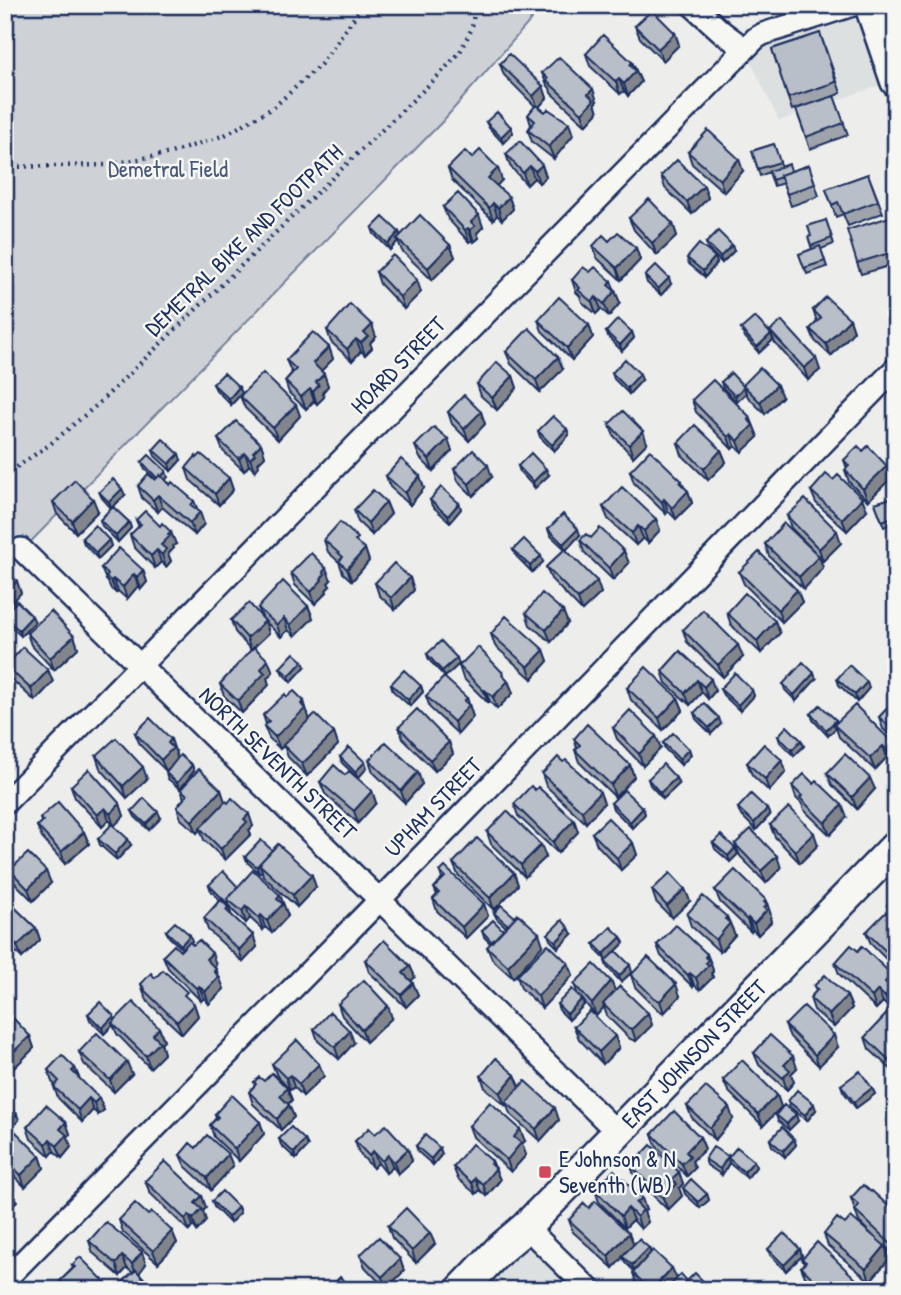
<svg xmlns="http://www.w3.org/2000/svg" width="901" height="1295" font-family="'Patrick Hand',sans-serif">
  <rect width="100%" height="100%" fill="#edeeec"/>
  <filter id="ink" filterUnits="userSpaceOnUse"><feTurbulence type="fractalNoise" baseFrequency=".0143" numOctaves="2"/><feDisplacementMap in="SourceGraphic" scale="14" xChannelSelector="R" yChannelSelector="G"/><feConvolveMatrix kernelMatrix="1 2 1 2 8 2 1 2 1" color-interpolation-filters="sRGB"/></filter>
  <g filter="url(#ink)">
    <path fill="#dde0e1" d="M853,5L895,80L779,121L745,49Z
      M526,1227L590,1290H465Z"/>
    <path fill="#ced2d7" stroke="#74809a" stroke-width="2" d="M5,5H544L442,122L5,568Z"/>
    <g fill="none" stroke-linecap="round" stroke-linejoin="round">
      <defs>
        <path id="street" d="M692,5L722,32L745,49
          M21,549L618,1133
          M5,803L756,38L763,34L853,5
          M526,1227L590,1290
          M5,1280L364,916L896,368"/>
        <g id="secondary">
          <path d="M870,5L896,81"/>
          <path id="s1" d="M461,1290L500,1249L526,1227L896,846"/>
        </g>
      </defs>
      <use href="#street" stroke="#1b2f5e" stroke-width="26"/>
      <use href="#secondary" stroke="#1b2f5e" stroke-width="35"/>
      <path stroke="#1b2f5e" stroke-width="4.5" stroke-dasharray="2 5" stroke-linecap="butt" d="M5,167L107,165L171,153L225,135L274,107L321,64L363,5
        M5,475L49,445L97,405L440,74L460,52L472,28L475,5"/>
      <use href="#street" stroke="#f6f6f2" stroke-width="21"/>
      <use href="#secondary" stroke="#f6f6f2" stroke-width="30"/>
    </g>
    <path fill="#9fa4ac" stroke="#1b2f5e" stroke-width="2" d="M635,26L675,33L679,45L663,61L640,38Z
      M820,33L841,93L834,96L848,135L810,149L796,109L828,98L792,110L772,49Z
      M586,54L632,62L641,82L628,96L624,91L620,94L590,66Z
      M500,64L543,86L547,98L539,107L573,135L554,159L532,142L528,130L531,125L528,115L535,106L504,75Z
      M542,73L597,101L595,103L598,112L586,125L551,93L550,88L547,85Z
      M486,122L511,127L513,133L503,143L489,128Z
      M774,144L781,166L791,171L809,165L819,196L791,206L783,183L774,186L769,172L760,176L752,151Z
      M688,152L743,171L724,192L692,164Z
      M506,154L542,165L546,177L539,183L534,178L527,185L510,166Z
      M472,158L502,180L496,186L509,197L513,209L502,220L497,215L493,220L452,180L448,168Z
      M868,174L883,213L848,226L843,214L836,217L826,189Z
      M661,176L704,186L708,198L692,214L665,188Z
      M443,207L483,227L477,233L479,238L474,242L472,240L469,242L448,219Z
      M890,217L896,232V264L861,274L857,263Z
      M629,218L673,224L677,236L657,255L634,230Z
      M826,220L834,244L821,249L827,267L807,274L799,254L812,249L811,246V236Z
      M372,228L399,232L400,236L450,245L455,257L432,280L402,251L398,241L390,250L374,234Z
      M609,241L636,248L640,260L621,280L597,258L593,246Z
      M706,243L734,251L722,263L708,249Z
      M715,257L717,263L705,277L689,264L687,258Z
      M376,272L421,292L404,309L380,284Z
      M645,276L671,284L661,295L647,283Z
      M572,280L615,291L620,303L609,316L601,309L596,314L582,302L580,296L576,292Z
      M813,310L850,319L854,331L831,356L815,341L810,329L817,322Z
      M538,320L589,325L593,337L572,360L542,331Z
      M741,329L771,334L773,340L759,353L744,336Z
      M327,330L376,337L370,343L372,348L365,355L361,351L352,361L331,342Z
      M770,331L820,370L808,380L775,343Z
      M606,332H632L634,338L622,351L609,338Z
      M329,347L333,359L321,371L324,374L328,386L322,393L324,397L317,404L314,401L306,409L289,393L285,381L292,373L286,360Z
      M506,352L563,369L540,392L511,364Z
      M612,373L642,380L629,394L614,379Z
      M513,376L517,388L497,410L481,396L477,384Z
      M721,382L744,386L782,397L765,414L748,397L746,393L737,402L723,388Z
      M213,384L239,387L242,393L231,405L216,390Z
      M240,396L296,405L300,416L278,440L245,408Z
      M692,400L750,417L758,437L742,452L735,446L732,449L696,412Z
      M448,412H481L485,424L469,441L452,424Z
      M609,424L647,443L633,457L614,436Z
      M567,429L569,435L554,451L540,437L538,431Z
      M218,439L261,444L265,456L258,463L259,466L255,471L249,465L244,471L223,451Z
      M448,439L452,451L433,471L420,458L415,446Z
      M678,443L721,450L726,462L708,480L682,455Z
      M153,450L181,460L171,471L155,456Z
      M863,451L887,466L891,478L868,501L849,482L845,470L847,469L844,460Z
      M142,462L168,477L165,480L194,501L204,524L195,535L162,507L158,512L142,498L138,486L156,480L144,468Z
      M518,466L549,475L535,488L520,472Z
      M186,468L229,478L233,490L219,505L190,480Z
      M454,469L492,477L473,496L458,481Z
      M630,471L684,487L688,491L692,503L676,519L668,511L666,514L634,483Z
      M386,476L424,488L410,505L390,487Z
      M811,491L867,510L847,531L816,503Z
      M99,492L125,495L113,507L129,522L131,528L118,542L102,526L100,520L111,508L102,498Z
      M430,500L459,503L461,509L450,522L432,506Z
      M53,502L98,511L76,533L57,514Z
      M386,502L391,514L372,535L358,522L354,510Z
      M875,503L896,512V522L884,527Z
      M603,507L656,519L660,530L648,543L643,538L636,545L608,519Z
      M787,516L841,543L823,561L819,557L823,568L804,589L769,556L765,544L812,549L791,528Z
      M136,520L176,544L173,546L174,548L168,554L171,561L166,567L161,562L155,568L134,547L130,535L139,527Z
      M548,529L580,535L566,550L601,593L582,611L551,579L546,567L565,549L550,535Z
      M82,538L109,540L111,546L98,559L84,544Z
      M591,538L629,563L613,580L584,552L580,540Z
      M324,540L360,545L365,549L369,561L352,581L343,573L339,562L328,552Z
      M513,550L543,562L532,572L516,556Z
      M101,568L143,570L147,582L141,589L138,586L127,599L118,591L116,593L111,589L108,582L106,580Z
      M739,572L797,590L802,602L782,622L744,584Z
      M291,573L331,580L328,583L330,586L326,590L327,592L315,604L295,585Z
      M410,578L414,590L395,610L379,595L375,583Z
      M308,606L313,618L295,636L288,630L281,637L266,622L269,633L254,647L273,672L267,678L269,685L242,713L224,696L220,684L251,650L235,632L231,620L262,617L258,608Z
      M5,613L35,622L21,636L5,622Z
      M526,613L568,623L551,642L530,625Z
      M727,613L780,633L761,653L731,625Z
      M683,630L743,657L723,677L687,642Z
      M27,633L74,636L78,648L54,670L31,645Z
      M491,634L544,650L548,661L532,679L495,646Z
      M680,651L715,691L708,699L702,692L690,705L666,683L662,671Z
      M427,654L459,664L445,677L429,660Z
      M6,666L48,670L53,682L35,701L10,678Z
      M459,666L503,673L505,678L508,681L513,693L497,709L490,702L488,703L463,678Z
      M305,667L291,682L283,674L280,668Z
      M816,679L796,701L785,690L783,684Z
      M837,679L867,682L869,688L857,702L839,685Z
      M391,684L421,686L423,692L410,706L393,691Z
      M627,688L678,698L683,710L663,730L631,700Z
      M720,689L752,690L754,696L740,711L723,695Z
      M426,696L467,698L473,717L458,734L430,708Z
      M287,697L308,713L307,714L309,719L334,733L338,745L307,776L288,757L284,746L280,749L269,738L264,726L266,724L263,715Z
      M896,699V741L883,729L879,717Z
      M694,713L721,724L711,734L696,719Z
      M811,714L836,720L837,723L894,744L896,749V758L892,762L887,757L875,770L839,737L836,728L828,736L813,720Z
      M399,727L449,742L453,754L435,771L403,739Z
      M613,728L661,748L643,766L617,739Z
      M135,733L176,751L175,752L177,759L192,765L194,771L180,789L168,779L166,773L174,764L166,771L140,745Z
      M778,736L801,740L804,746L794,756L780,742Z
      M574,739L630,765L634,777L615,797L579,762L575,750L577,748Z
      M663,743L689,749L691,755L681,765L665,749Z
      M96,756L147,779L127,798L100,768Z
      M340,757L367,768L358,778L342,763Z
      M369,760L422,784L405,803L373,772Z
      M782,760L786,772L769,791L752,775L747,763Z
      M827,773L875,789L857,809L832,785Z
      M542,774L604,803L586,823L546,786Z
      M345,775L372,791L376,803L358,823L325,794L320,782Z
      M648,779L679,784L663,799L650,785Z
      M71,786L120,804L124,816L114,826L109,820L102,827L75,798Z
      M792,786L847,817L830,835L804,810L802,804L796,798Z
      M181,789L221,790L225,802L253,826L249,830L251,834L225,860L204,840L200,829L197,833L181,819L177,807L184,799Z
      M535,790L574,820L578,832L558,853L518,816L514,804Z
      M611,803L643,808L645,814L632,828L613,809Z
      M738,808L770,815L756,830L740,814Z
      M132,811L161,818L149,830L135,817Z
      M40,818L84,832L89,844L65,864L42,838L37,826L41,822Z
      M770,825L818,845L800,863L775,837Z
      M487,832L541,845L546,857L525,877L491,844Z
      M592,833L633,843L637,855L621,870L597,845Z
      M98,839L131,845L117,860L100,845Z
      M713,843L738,854L730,862L715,849Z
      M735,844L781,868L766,883L740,856Z
      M245,857L316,887L297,907L263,876L262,871L259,873L248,863Z
      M453,863L514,873L518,885L494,910L458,875Z
      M10,870L51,883L33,901L14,882Z
      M440,872L484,904L488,916L466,938L437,911L433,899L437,895L434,888L442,879Z
      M209,885L238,887L280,895L288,916L272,933L265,927L263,930L250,918L246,923L232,910L230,907L229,908L231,915L253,935L257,947L243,962L208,930L204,918L220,900L211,891Z
      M652,890L690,901L672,918L656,902Z
      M715,890L770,912L771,917L770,918L771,922L758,935L753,930L751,932L720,902Z
      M896,896V921L892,917L887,905Z
      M5,898L36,928L40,940L22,958L5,942Z
      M494,913L543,945L513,978L492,959L487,947L491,944L484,937L482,931L503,930L506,927L497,919Z
      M687,914L727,917L735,935L720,952L691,926Z
      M896,921V969L871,944L866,932Z
      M166,931L192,941L191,943L216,965L214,967L216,969L224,989L209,1004L204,998L201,1001L168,968L163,956L180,951L182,949L169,937Z
      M548,934H572L558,948L550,940Z
      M621,937L624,943L610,957L632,972L621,982L607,967L605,961L606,960L596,950L594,944Z
      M657,945L712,966L713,972L711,973L713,977L700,990L694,985L693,987L661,956Z
      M858,951L892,975L896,985V987L893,990L896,997V1002L890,1009L883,1002L876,1009L839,974L835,963Z
      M365,960L410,966L415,977L411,981L418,995L406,1007L369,972Z
      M568,963L573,975L542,1008L521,988L517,976Z
      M631,975L680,996L664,1013L658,1010L635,987Z
      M155,978L194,1004L198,1016L182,1034L148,1002L145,996L141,984Z
      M611,981L615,991L648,1013L652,1025L636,1041L630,1039L607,1016L604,1007L596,1016L582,999L584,1005L569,1020L559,1010L557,1004L578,995L574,984Z
      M814,986L847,996L852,1008L834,1027L814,1010L810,998L816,991Z
      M338,1004L392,1018L366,1042L342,1016Z
      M896,1004V1070L894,1072L869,1049L865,1037Z
      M88,1014L159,1028L164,1040L161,1043L164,1054L150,1068L117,1034L113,1025L104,1034L90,1020Z
      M5,1025L30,1036L34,1048L13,1069L5,1062Z
      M785,1025L838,1047L819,1066L790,1037Z
      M574,1027L619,1048L603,1064L579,1039Z
      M314,1029L354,1043L339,1059L318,1041Z
      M79,1052L132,1074L114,1092L84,1064Z
      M754,1053L797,1068L791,1074L794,1082L787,1090L759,1065Z
      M272,1064L324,1076L303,1096L294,1087L290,1090L277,1076Z
      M75,1068L79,1078L104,1110L98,1115L93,1110L82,1122L58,1098L54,1087L55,1085L52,1082L48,1070Z
      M515,1075L520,1087L559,1120L540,1141L510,1114L506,1103L505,1105L485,1088L481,1076Z
      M723,1080L777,1095L781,1107L763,1126L728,1091Z
      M264,1081L287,1088L292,1100L288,1104L294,1117L281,1130L253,1104L249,1092L255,1085L254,1082Z
      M841,1085L872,1088L875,1094L856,1108L843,1091Z
      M788,1101L816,1110L807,1121L790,1107Z
      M687,1106L733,1119L715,1140L692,1118Z
      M215,1114L260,1122L264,1134L239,1161L214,1137L210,1125L216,1118Z
      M776,1115L798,1121L789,1130L778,1121Z
      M66,1122L70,1134L68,1137L71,1147L62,1158L54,1151L50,1156L31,1139L27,1127Z
      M469,1126L525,1141L522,1144L526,1155L511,1172L473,1137Z
      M375,1134L408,1149L412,1161L398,1174L393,1167L386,1173L378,1163L373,1168L359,1153L355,1141Z
      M652,1134L700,1137L705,1149L692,1161L695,1168L687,1176L656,1146Z
      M5,1136L40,1156L44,1168L25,1187L5,1167Z
      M279,1139L305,1140L308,1146L296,1159L281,1145Z
      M794,1139L796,1145L785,1157L772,1146L770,1140Z
      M416,1146L442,1154L433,1165L418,1152Z
      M196,1148L233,1166L211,1190L185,1166L180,1155Z
      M728,1157L754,1161L756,1167L747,1178L729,1163L722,1175L707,1165L705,1159Z
      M492,1161L500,1180L487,1196L480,1190L476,1194L458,1179L453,1167Z
      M631,1166L679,1172L683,1184L679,1188L682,1196L668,1210L635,1178Z
      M145,1181L202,1196L206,1208L203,1211L206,1221L197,1231L193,1226L189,1231L150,1193Z
      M896,1182V1201L890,1188Z
      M683,1188L707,1194L709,1200L700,1208L685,1194Z
      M595,1190L646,1210L644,1212L648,1222L641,1229L633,1220L625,1228L599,1202Z
      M851,1198L896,1213V1257L886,1247L890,1258L870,1281L828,1246L824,1234L845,1224L873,1236L859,1222Z
      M212,1201L238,1207L240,1213L230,1223L214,1207Z
      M148,1215L172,1231L177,1243L158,1263L123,1232L119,1220Z
      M569,1220L634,1245L649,1248L651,1253L676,1279L706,1284L708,1290H642L637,1285L633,1273L634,1271L625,1262L623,1257L613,1268L573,1232Z
      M388,1226L435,1244L416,1263L392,1238Z
      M89,1241L146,1264L139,1273L154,1290H119L118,1286L133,1273L127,1268L120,1276L93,1253Z
      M768,1249H800L802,1256L786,1271L770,1255Z
      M360,1255L400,1259L404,1271L386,1289L365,1267Z
      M802,1259L858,1281L861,1290H817L806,1279L801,1267L804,1264Z
      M72,1265L112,1289V1290H63L60,1281L73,1268Z"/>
    <path fill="#82868c" stroke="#1b2f5e" stroke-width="2" d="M675,33L679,45L663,61L658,49Z
      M632,62L641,82L628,96L624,84L630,65Z
      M619,79L624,91L620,94L616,82Z
      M543,86L547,98L538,108L533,96Z
      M593,89L597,101L595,103L598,112L586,125L582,113L588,94Z
      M569,123L573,135L554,159L549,147Z
      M511,127L513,133L503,143L501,137Z
      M739,159L743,171L724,192L720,180Z
      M542,165L546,177L539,183L535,171Z
      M530,166L534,178L527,185L523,173Z
      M498,168L502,180L493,190L488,178Z
      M704,186L708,198L692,214L687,202Z
      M509,197L513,209L502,220L498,208Z
      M493,203L497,215L493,220L489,208Z
      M479,215L483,227L477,233L479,238L474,242L470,230L471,222Z
      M673,224L677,236L657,255L652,243Z
      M468,228L472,240L469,242L465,230Z
      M399,232L401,238L397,239L398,241L390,250L388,244Z
      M450,245L455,257L432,280L428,268Z
      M732,245L734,251L722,263L720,257Z
      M636,248L640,260L621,280L617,268Z
      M715,257L717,263L705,277L703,271Z
      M669,278L671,284L661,295L658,289Z
      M417,280L421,292L404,309L400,297Z
      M611,281L620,303L609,316L604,304L608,285Z
      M596,297L601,309L596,314L592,302Z
      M850,319L854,331L831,356L826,344Z
      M372,325L376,337L370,343L372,348L365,355L361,343L364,333Z
      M589,325L593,337L572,360L567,348Z
      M632,332L634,338L622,351L620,345Z
      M771,334L773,340L759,353L757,347Z
      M356,339L361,351L352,361L347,349Z
      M329,347L333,359L317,375L313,363Z
      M558,357L563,369L540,392L536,380Z
      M816,358L820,370L808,380L804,368Z
      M324,374L328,386L322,393L324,397L317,404L313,392L316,382Z
      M640,374L642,380L629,394L627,388Z
      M513,376L517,388L497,410L492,398Z
      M777,385L782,397L765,414L760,402Z
      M239,387L242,393L231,405L229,399Z
      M744,387L746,393L737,402L735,396Z
      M310,389L314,401L306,409L301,397Z
      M296,405L300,416L278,440L273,428Z
      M481,412L485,424L469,441L464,429Z
      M750,417L758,437L742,452L738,441L748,419Z
      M567,429L569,435L554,451L552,445Z
      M643,431L647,443L633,457L629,445Z
      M731,434L735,446L732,449L728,437Z
      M448,439L452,451L433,471L429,459Z
      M261,444L265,456L258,463L259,466L255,471L250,459L253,452Z
      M721,450L726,462L708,480L704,469Z
      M245,453L249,465L244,471L239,459Z
      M179,454L181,460L171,471L169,464Z
      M488,465L492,477L473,496L469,484Z
      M887,466L891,478L868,501L863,489Z
      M546,469L549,475L535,488L533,482Z
      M166,471L168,477L161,485L159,479Z
      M420,476L424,488L410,505L405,493Z
      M229,478L233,490L219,505L215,494Z
      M682,481L686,493L688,491L692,503L676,519L672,508L680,483Z
      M122,489L125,495L111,508L109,502Z
      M158,495L162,507L158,512L153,500Z
      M862,498L867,510L847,531L842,519Z
      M93,499L98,511L76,533L72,521Z
      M664,499L668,511L666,514L662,502Z
      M386,502L391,514L372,535L368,523Z
      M459,503L461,509L450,522L448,516Z
      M200,512L204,524L195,535L190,523Z
      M656,519L660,530L648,543L644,531Z
      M129,522L131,528L118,542L116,536Z
      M638,526L643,538L636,545L632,533Z
      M578,529L580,535L566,550L563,544Z
      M837,531L841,543L823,561L819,549Z
      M171,532L176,544L173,546L174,548L168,554L171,561L166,567L162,555L161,545Z
      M109,540L111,546L98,559L96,553Z
      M365,549L369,561L352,581L347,569Z
      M157,550L161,562L155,568L151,556Z
      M624,551L629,563L613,580L609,568Z
      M541,556L543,562L532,572L530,566Z
      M819,556L823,568L804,589L799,577Z
      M9,566L13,578L6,570Z
      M326,568L331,580L328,583L330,586L326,590L327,592L315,604L311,592L321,579L323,572Z
      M143,570L147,582L141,589L137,577Z
      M134,574L138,586L127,599L123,587Z
      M410,578L414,590L395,610L391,598Z
      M113,579L118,591L116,593L111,581Z
      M17,581L21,593L5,610V594Z
      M597,581L601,593L582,611L578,599Z
      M797,590L802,602L782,622L778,610Z
      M308,606L313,618L295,636L290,625Z
      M563,611L568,623L551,642L546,630Z
      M32,616L35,622L21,636L19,630Z
      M284,618L288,630L281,637L277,625Z
      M265,621L269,633L251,650L247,638Z
      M775,621L780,633L761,653L757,641Z
      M74,636L78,648L54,670L50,658Z
      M738,645L743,657L723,677L718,665Z
      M544,650L548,661L532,679L528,667Z
      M457,658L459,664L445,677L442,671Z
      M268,660L273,672L267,678L269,685L242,713L238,701L261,669Z
      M303,661L305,667L291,682L289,676Z
      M48,670L53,682L35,701L31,689Z
      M503,673L507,682L508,681L513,693L497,709L493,697Z
      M814,673L816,679L796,701L794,695Z
      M711,679L715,691L708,699L704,687Z
      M697,680L702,692L690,705L685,693Z
      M867,682L869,688L857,702L855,695Z
      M421,686L423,692L410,706L408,700Z
      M485,690L490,702L488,703L484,691Z
      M752,690L754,696L740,711L738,705Z
      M467,698L473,717L458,734L454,722L464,701Z
      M678,698L683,710L663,730L659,718Z
      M304,701L310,721L280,749L275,737Z
      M10,704L14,716L5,726V709Z
      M719,718L721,724L711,734L709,728Z
      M836,720L838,726L834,725L836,728L828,736L826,730Z
      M334,733L338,745L307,776L302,764Z
      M656,736L661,748L643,766L639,754Z
      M171,739L178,760L166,771L161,760L168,743Z
      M801,740L804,746L794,756L792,750Z
      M449,742L453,754L435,771L430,760Z
      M894,744L896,749V758L892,762L887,750Z
      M883,746L887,757L875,770L870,758Z
      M689,749L691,755L681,765L679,759Z
      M782,760L786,772L769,791L765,779Z
      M365,762L367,768L358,778L355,772Z
      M192,765L194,771L180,789L177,783Z
      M630,765L634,777L615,797L611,785Z
      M143,767L147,779L127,798L123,786Z
      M418,772L422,784L405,803L401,791Z
      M676,778L679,784L663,799L660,793Z
      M870,778L875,789L857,809L852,797Z
      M221,790L225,802L197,833L192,821Z
      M372,791L376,803L358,823L354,811Z
      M600,792L604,803L586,823L582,811Z
      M120,804L124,816L114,826L110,814Z
      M842,805L847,817L830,835L825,823Z
      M105,808L109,820L102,827L97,815Z
      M643,808L645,814L632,828L630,822Z
      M767,809L770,815L756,830L754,823Z
      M158,812L161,818L149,830L146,824Z
      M249,814L253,826L249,830L251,834L225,860L221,849Z
      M574,820L578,832L558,853L553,842Z
      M84,832L89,844L65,864L61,852Z
      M814,833L818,845L800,863L795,851Z
      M128,839L131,845L117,860L115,854Z
      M633,843L637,855L621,870L617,858Z
      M541,845L546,857L525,877L521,865Z
      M735,848L738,854L730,862L728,856Z
      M777,856L781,868L766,883L761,871Z
      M260,865L262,871L259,873L257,867Z
      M46,871L51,883L33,901L28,889Z
      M514,873L518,885L494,910L490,898Z
      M312,875L316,887L297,907L293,895Z
      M685,889L690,901L672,918L667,906Z
      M280,895L288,916L272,933L267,921L277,899Z
      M766,900L770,912L771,917L770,918L771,922L758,935L754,924L764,908V902Z
      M228,901L230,907L229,908L233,919L226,910L228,907L227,903Z
      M484,904L488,916L466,938L462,927Z
      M246,906L250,918L246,923L242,911Z
      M261,915L265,927L263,930L259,918Z
      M727,917L735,935L720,952L716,940Z
      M748,918L753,930L751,932L747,920Z
      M36,928L40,940L22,958L17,946Z
      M569,928L572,934L558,948L556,942Z
      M539,933L543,945L513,978L508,966Z
      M190,935L192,941L184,951L181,945Z
      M253,935L257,947L243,962L239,950Z
      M621,937L624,943L606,961L604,954Z
      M212,953L216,965L210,971L206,959Z
      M707,954L712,966L713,972L711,973L713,977L700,990L696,978L705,957Z
      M568,963L573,975L542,1008L538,996Z
      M630,965L632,972L621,982L619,976Z
      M410,966L415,977L407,985L403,973Z
      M216,969L224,989L209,1004L205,992L214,971Z
      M690,973L694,985L693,987L688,975Z
      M892,975L896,985V987L893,990L896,997V1002L890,1009L885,997V982Z
      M611,981L616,993L603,1004L604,1007L596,1016L592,1004Z
      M413,983L418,995L406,1007L401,995Z
      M676,984L680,996L664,1013L660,1001Z
      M199,986L204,998L201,1001L197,989Z
      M878,990L883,1002L876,1009L872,997Z
      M847,996L852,1008L834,1027L829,1015Z
      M582,999L584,1005L569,1020L567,1014Z
      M194,1004L198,1016L182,1034L177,1022Z
      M388,1006L392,1018L366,1042L362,1030Z
      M648,1013L652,1025L636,1041L632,1029Z
      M114,1016L116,1022L112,1023L113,1025L104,1034L102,1028Z
      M159,1028L164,1040L161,1043L164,1054L150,1068L146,1056L153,1035Z
      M350,1031L354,1043L339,1059L335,1047Z
      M834,1035L838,1047L819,1066L815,1055Z
      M30,1036L34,1048L13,1069L8,1057Z
      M615,1036L619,1048L603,1064L599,1052Z
      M896,1053V1070L894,1072L889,1060Z
      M793,1056L797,1068L791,1074L794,1082L787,1090L783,1078L784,1065Z
      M127,1062L132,1074L114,1092L110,1080Z
      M319,1064L324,1076L303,1096L299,1084Z
      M75,1068L80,1080L72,1071Z
      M290,1075L294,1087L290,1090L286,1078Z
      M515,1075L520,1087L505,1105L500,1093Z
      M287,1088L292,1100L284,1108L280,1096Z
      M872,1088L875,1094L856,1108L854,1102Z
      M777,1095L781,1107L763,1126L758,1114Z
      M89,1098L93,1110L82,1122L78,1110Z
      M99,1098L104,1110L98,1115L94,1103Z
      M814,1104L816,1110L807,1121L805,1115Z
      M289,1105L294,1117L281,1130L277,1119Z
      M729,1107L733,1119L715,1140L710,1128Z
      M555,1108L559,1120L540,1141L536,1129Z
      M17,1114L19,1120L9,1131L6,1125Z
      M796,1114L798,1121L789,1130L787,1124Z
      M66,1122L70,1134L68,1137L71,1147L62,1158L57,1146L60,1129Z
      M260,1122L264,1134L239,1161L235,1149Z
      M520,1129L525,1141L522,1144L526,1155L511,1172L507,1160L514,1137Z
      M700,1137L705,1149L692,1161L695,1168L687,1176L682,1164L686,1152Z
      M50,1139L54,1151L50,1156L46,1144Z
      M794,1139L796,1145L785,1157L783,1151Z
      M305,1140L308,1146L296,1159L294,1153Z
      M440,1148L442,1154L433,1165L431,1159Z
      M408,1149L412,1161L398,1174L394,1162Z
      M373,1151L378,1163L373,1168L369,1156Z
      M228,1154L233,1166L211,1190L207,1178Z
      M388,1155L393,1167L386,1173L382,1161Z
      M40,1156L44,1168L25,1187L21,1175Z
      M728,1156L729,1163L722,1175L720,1169Z
      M492,1161L500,1180L487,1196L483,1184Z
      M754,1161L756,1167L747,1178L744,1172Z
      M679,1172L683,1184L679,1188L682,1196L668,1210L663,1198L672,1179Z
      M475,1178L480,1190L476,1194L472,1183Z
      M12,1189L17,1201L5,1213V1196Z
      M707,1194L709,1200L700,1208L698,1202Z
      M202,1196L206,1208L203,1211L206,1221L197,1231L193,1219L195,1203Z
      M642,1198L646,1210L644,1212L648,1222L641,1229L637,1217L636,1203Z
      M238,1207L240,1213L230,1223L228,1217Z
      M628,1208L633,1220L625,1228L621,1216Z
      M189,1215L193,1226L189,1231L185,1219Z
      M172,1231L177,1243L158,1263L153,1251Z
      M430,1233L435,1244L416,1263L412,1251Z
      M629,1233L634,1245L613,1268L608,1256Z
      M896,1242V1255L892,1245Z
      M885,1246L890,1258L870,1281L866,1269Z
      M649,1248L651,1254L634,1271L632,1265Z
      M800,1249L802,1256L786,1271L784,1265Z
      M142,1252L146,1264L137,1276L132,1264Z
      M122,1256L127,1268L120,1276L116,1264Z
      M400,1259L404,1271L386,1289L382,1277Z
      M672,1268L677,1279L667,1290H652Z
      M858,1281L861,1290H850Z
      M706,1284L708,1290H701Z"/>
    <path fill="#b9bfc8" stroke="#1b2f5e" stroke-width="2" d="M652,10L675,33L658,49L635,26Z
      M820,33L836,82L788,98L772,49Z
      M603,35L632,62L630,65L636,71L624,84L619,79L616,82L586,54Z
      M509,54L543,86L533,96L500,64Z
      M559,57L593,89L588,94L594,100L582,113L547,81L548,79L542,73Z
      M834,96L844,123L806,137L796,109Z
      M536,105L545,112L548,109L569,123L549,147L528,130L535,121L528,115Z
      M497,112L511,127L501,137L486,122Z
      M708,130L739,159L720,180L688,152Z
      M520,141L542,165L535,171L530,166L523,173L506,154Z
      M774,144L780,162L758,169L752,151Z
      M480,150L498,168L488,178L509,197L498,208L493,203L489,208L448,168L465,151L472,158Z
      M677,160L704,186L687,202L661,176Z
      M789,164L791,171L780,175L781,177L772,180L769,171Z
      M809,165L815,184L787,194L780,175Z
      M868,174L878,201L843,214L838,202L832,205L826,189Z
      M458,193L479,215L471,222L475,226L470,230L468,228L465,230L443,207Z
      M649,199L673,224L652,243L629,218Z
      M420,215L450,245L428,268L397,239Z
      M383,217L399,232L388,244L372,228Z
      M890,217L896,234V251L857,263L847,230Z
      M826,220L832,238L811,246L808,237L811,236L808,226Z
      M718,231L732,245L720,257L706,243Z
      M618,232L636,248L617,268L593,246L603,235L609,241Z
      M699,244L715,257L703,271L687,258Z
      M820,246L825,261L804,268L799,254Z
      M393,255L417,280L400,297L376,272Z
      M656,265L669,278L658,289L645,276Z
      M583,267L590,272L595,267L611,281L608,285L615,291L604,304L596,297L592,302L578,290L580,288L572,280Z
      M559,297L589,325L567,348L538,320Z
      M826,297L850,319L826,344L810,329L821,318L813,310Z
      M350,304L372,325L364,333L368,336L361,343L356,339L347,349L327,330Z
      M755,317L771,334L757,347L741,329Z
      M618,319L632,332L620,345L606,332Z
      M782,321L816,358L804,368L770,331Z
      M529,328L558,357L536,380L506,352Z
      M313,332L329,347L313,363L324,374L316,382L319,385L313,392L310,389L301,397L285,381L296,369L286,360Z
      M625,359L640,374L627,388L612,373Z
      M497,362L513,376L492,398L477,384Z
      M760,368L777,385L760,402L743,385Z
      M224,373L239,387L229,399L213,384Z
      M263,373L296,405L273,428L240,396Z
      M731,373L744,387L735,396L721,382Z
      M713,380L750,417L748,419L753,425L738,441L731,434L728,437L692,400Z
      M464,395L481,412L464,429L448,412Z
      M623,411L643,431L629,445L609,424Z
      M553,416L567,429L552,445L538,431Z
      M236,421L261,444L253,452L255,454L250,459L245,453L239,459L218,439Z
      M695,425L721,450L704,469L678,443Z
      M434,427L448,439L429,459L415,446Z
      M163,439L179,454L169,464L153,450Z
      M858,446L863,451L868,446L887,466L863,489L845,470L849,466L844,460Z
      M473,450L488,465L469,484L454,469Z
      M650,450L682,481L680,483L688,491L672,508L664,499L662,502L630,471Z
      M531,453L546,469L533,482L518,466Z
      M201,454L229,478L215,494L186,468L196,456L197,458Z
      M149,455L166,471L161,477L160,475L157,478L142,462Z
      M401,459L420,476L405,493L386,476Z
      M148,474L155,480L160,475L170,485L172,482L194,501L191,505L200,512L190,523L158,495L153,500L138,486Z
      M826,474L833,480L838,475L862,498L842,519L811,491Z
      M113,479L122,489L109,502L99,492Z
      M75,480L93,499L72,521L53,502Z
      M441,487L459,503L448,516L430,500Z
      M622,487L656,519L644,531L638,526L632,533L603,507Z
      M373,490L386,502L368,523L354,510Z
      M891,498L896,512V516L882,521L875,503Z
      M805,499L837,531L819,549L787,516Z
      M113,507L129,522L116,536L100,520Z
      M145,511L160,526L162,523L171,532L168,535L170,536L161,545L166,549L162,555L157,550L151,556L130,535L141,524L136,520Z
      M563,514L578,529L563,544L548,529Z
      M340,522L358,538L355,541L365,549L347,569L339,561L343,557L324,540Z
      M784,523L819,556L799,577L765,544Z
      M95,525L109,540L96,553L82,538Z
      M600,528L624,551L609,568L580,540L586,534L591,538Z
      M524,539L541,556L530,566L513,550Z
      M119,548L143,570L137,577L134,574L123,587L113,579L111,581L106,577L108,574L101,568Z
      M565,549L597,581L578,599L546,567Z
      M759,552L797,590L778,610L739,572Z
      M311,553L326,568L323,572L325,574L321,579L322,580L311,592L291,573Z
      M5,563L9,566L6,570L17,581L5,594Z
      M394,563L410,578L391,598L375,583Z
      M283,581L308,606L290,625L284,618L277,625L258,608Z
      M542,593L563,611L546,630L526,613Z
      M745,593L775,621L757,641L727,613Z
      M17,601L32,616L19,630L5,618V613Z
      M249,603L265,621L247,638L231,620Z
      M703,610L738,645L718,665L683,630Z
      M51,611L74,636L50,658L27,633Z
      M506,616L544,650L528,667L491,634Z
      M441,641L457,658L442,671L427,654Z
      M23,647L48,670L31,689L6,666Z
      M254,647L268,660L261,669L265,673L238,701L220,684Z
      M478,647L503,673L502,675L508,681L493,697L485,690L484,691L459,666Z
      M680,651L711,679L704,687L697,680L685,693L662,671Z
      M294,653L303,661L289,676L280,668Z
      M803,662L814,673L794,695L783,684Z
      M849,665L867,682L855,695L837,679Z
      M646,667L678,698L659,718L627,688Z
      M404,670L421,686L408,700L391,684Z
      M735,673L752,690L738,705L720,689Z
      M444,677L467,698L464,701L469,705L454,722L426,696Z
      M294,691L304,701L301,704L305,709L275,737L264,726L269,721L263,715L285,694L287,697Z
      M896,699V733L879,717Z
      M5,700L10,704L5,709Z
      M704,703L719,718L709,728L694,713Z
      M820,705L836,720L826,730L811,714Z
      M855,705L894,744L887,750L883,746L870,758L834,725Z
      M417,709L449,742L430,760L399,727Z
      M630,710L656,736L639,754L613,728Z
      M315,714L334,733L302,764L283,745Z
      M150,718L171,739L168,743L173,748L161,760L135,733Z
      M587,724L630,765L611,785L575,750L580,745L574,739Z
      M787,726L801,740L792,750L778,736Z
      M673,733L689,749L679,759L663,743Z
      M116,738L143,767L123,786L96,756Z
      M386,742L418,772L401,791L369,760Z
      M764,744L782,760L765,779L747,763Z
      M349,747L365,762L355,772L340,757Z
      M845,754L870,778L852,797L827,773Z
      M180,755L192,765L177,783L166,773Z
      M558,757L563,762L566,760L600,792L582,811L542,774Z
      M663,764L676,778L660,793L648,779Z
      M334,765L345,775L349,771L372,791L354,811L320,782Z
      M89,769L120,804L110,814L105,808L97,815L71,786Z
      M199,769L221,790L192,821L177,807L187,795L181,789Z
      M804,774L814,784L817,781L842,805L825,823L800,798L802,796L792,786Z
      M531,786L535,790L538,787L574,820L553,842L514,804Z
      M624,790L643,808L630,822L611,803Z
      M751,794L767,809L754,823L738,808Z
      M144,798L158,812L146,824L132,811Z
      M232,798L249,814L244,819L247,822L221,849L200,828L226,801L228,803Z
      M58,802L84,832L61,852L37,826L43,821L40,818Z
      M789,807L814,833L795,851L770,825Z
      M507,811L541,845L521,865L487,832Z
      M608,818L633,843L617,858L592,833Z
      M112,824L128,839L115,854L98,839Z
      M751,829L777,856L761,871L735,844Z
      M721,835L735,848L728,856L713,843Z
      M477,838L514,873L490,898L453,863Z
      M261,840L272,850L259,864H260L257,867L245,857Z
      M278,844L312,875L293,895L259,864Z
      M28,853L46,871L28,889L10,870Z
      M445,867L484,904L462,927L433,899L439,893L434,888L445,877L440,872Z
      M253,870L280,895L277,899L283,904L267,921L261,915L259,918L246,906L242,911L227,899Z
      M735,870L766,900L764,902L767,905L764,908L767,910L754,924L748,918L747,920L715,890Z
      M223,871L238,887L227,899L228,901L227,903L209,885Z
      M670,873L685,889L667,906L652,890Z
      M703,896L727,917L725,919L730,923L716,940L687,914Z
      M896,896V913L887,905Z
      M5,898L36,928L17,946L5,934Z
      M221,900L228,907L226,910L253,935L239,950L204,918Z
      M501,905L515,917L508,925L494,913Z
      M886,912L896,921V961L866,932Z
      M518,914L539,933L508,966L487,947Z
      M493,920L503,930L492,942L482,931Z
      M562,920L569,928L556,942L548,934Z
      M175,922L190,935L181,945L166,931Z
      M676,925L707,954L705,957L708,960L706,963L709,965L696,978L690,973L688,975L657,945Z
      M611,927L621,937L604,954L594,944Z
      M199,940L212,953L206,959L216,969L214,971L219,977L205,992L199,986L197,989L163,956L174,945L180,951L189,942L193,945Z
      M384,940L410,966L403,973L413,983L401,995L365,960Z
      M548,944L568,963L538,996L517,976Z
      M851,945L858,951L862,946L892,975L885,982L893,989L885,997L878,990L872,997L835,963Z
      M616,951L630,965L619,976L605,961Z
      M648,957L676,984L660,1001L654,998L631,975Z
      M594,964L611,981L592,1004L574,984Z
      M163,970L187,992L184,995L194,1004L177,1022L144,990L145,989L141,984L151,973L155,978Z
      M825,975L847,996L829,1015L810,998L818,989L814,986Z
      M364,980L388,1006L362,1030L338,1004Z
      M620,986L648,1013L632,1029L626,1027L603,1004Z
      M572,989L582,999L567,1014L557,1004Z
      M100,1002L114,1016L102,1028L88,1014Z
      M133,1002L159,1028L153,1035L160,1042L146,1056L112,1023Z
      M896,1004V1053L889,1060L865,1037Z
      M804,1006L834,1035L815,1055L785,1025Z
      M590,1011L615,1036L599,1052L574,1027Z
      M330,1012L350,1031L335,1047L314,1029Z
      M13,1018L30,1036L8,1057L5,1054V1025Z
      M97,1033L127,1062L110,1080L79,1052Z
      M770,1035L793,1056L784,1065L790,1070L783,1078L754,1053Z
      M297,1040L319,1064L299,1084L290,1075L286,1078L272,1064Z
      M62,1055L75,1068L72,1071L99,1098L94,1103L89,1098L78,1110L54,1087L59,1081L48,1070Z
      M496,1058L515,1075L500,1093L481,1076Z
      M742,1060L777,1095L758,1114L723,1080Z
      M860,1071L872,1088L854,1102L841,1085Z
      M272,1073L287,1088L280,1096L289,1105L277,1119L249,1092L256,1084L254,1082L259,1077L264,1081Z
      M525,1081L555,1108L536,1129L506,1102Z
      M706,1087L729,1107L710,1128L687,1106Z
      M797,1090L814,1104L805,1115L788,1101Z
      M232,1095L260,1122L235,1149L210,1125L218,1117L215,1114Z
      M5,1102L17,1114L6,1125L5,1124Z
      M490,1102L520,1129L514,1137L521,1143L507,1160L469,1126Z
      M46,1105L66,1122L60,1129L67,1135L57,1146L50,1139L46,1144L27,1127Z
      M784,1105L796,1114L787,1124L776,1115Z
      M674,1111L700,1137L686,1152L690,1156L682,1164L652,1134Z
      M386,1125L408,1149L394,1162L388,1155L382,1161L373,1151L369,1156L355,1141L369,1128L375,1134Z
      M291,1127L305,1140L294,1153L279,1139Z
      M782,1127L794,1139L783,1151L770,1140Z
      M13,1129L40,1156L21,1175L5,1160V1136Z
      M207,1135L228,1154L207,1178L180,1155L190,1143L196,1148Z
      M425,1135L440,1148L431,1159L416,1146Z
      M472,1144L492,1161L490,1164L496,1168L483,1184L475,1178L472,1183L453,1167Z
      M651,1145L679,1172L672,1179L677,1184L663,1198L631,1166Z
      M713,1147L728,1156L720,1169L705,1159Z
      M737,1147L754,1161L744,1172L728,1158Z
      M165,1161L202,1196L195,1203L202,1209L193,1219L189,1215L185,1219L145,1181Z
      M614,1170L642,1198L636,1203L643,1210L637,1217L628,1208L621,1216L595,1190Z
      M691,1179L707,1194L698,1202L683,1188Z
      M5,1182L12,1189L5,1196Z
      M896,1182V1193L890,1188Z
      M863,1185L871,1192L872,1191L896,1213V1242L892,1245L855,1210L859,1205L851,1198Z
      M222,1191L238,1207L228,1217L212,1201Z
      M595,1201L629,1233L608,1256L569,1220L584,1203L589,1208Z
      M135,1203L148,1215L152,1212L172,1231L153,1251L119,1220Z
      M406,1208L430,1233L412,1251L388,1226Z
      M851,1217L885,1246L866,1269L824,1234L837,1218L845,1224Z
      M106,1222L142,1252L132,1264L122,1256L116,1264L89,1241Z
      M784,1233L800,1249L784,1265L768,1249Z
      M379,1237L400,1259L382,1277L360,1255Z
      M639,1239L649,1248L632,1265L622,1256Z
      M817,1242L858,1281L850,1290H825L801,1267L806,1262L802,1259Z
      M653,1250L672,1268L651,1290L633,1273Z
      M80,1257L112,1289L111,1290H68L60,1281L75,1267L72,1265Z
      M136,1270L154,1290H121L118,1286Z
      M695,1273L706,1284L701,1290H666L681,1274L687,1281Z
      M340,1277L354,1290H328Z"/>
  </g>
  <rect fill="#d1495b" stroke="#f6f6f2" stroke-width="2.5" x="538" y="1165" width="14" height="14" rx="3.5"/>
  <g text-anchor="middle" stroke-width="5" stroke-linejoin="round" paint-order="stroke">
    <g font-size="23" fill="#48587c" stroke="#f6f6f2">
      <text x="168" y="177">Demetral Field</text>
    </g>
    <g font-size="23" fill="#1b2f5e" stroke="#f6f6f2">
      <text transform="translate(244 240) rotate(-44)" y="8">DEMETRAL BIKE AND FOOTPATH</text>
      <text transform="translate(398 365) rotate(-46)" y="8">HOARD STREET</text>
      <text transform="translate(278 763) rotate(44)" y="8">NORTH SEVENTH STREET</text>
      <text transform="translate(433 807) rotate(-46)" y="8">UPHAM STREET</text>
      <text dy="8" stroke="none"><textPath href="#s1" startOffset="332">EAST JOHNSON STREET</textPath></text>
    </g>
    <g font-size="23" fill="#1b2f5e" stroke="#f6f6f2" text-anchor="start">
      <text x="559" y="1167">E Johnson &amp; N<tspan x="559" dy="26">Seventh (WB)</tspan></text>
    </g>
  </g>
  <rect width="901" height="1295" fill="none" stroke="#f6f6f2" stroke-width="28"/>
  <rect x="14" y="14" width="873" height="1267" fill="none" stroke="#1b2f5e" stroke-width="2.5" filter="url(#ink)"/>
</svg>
